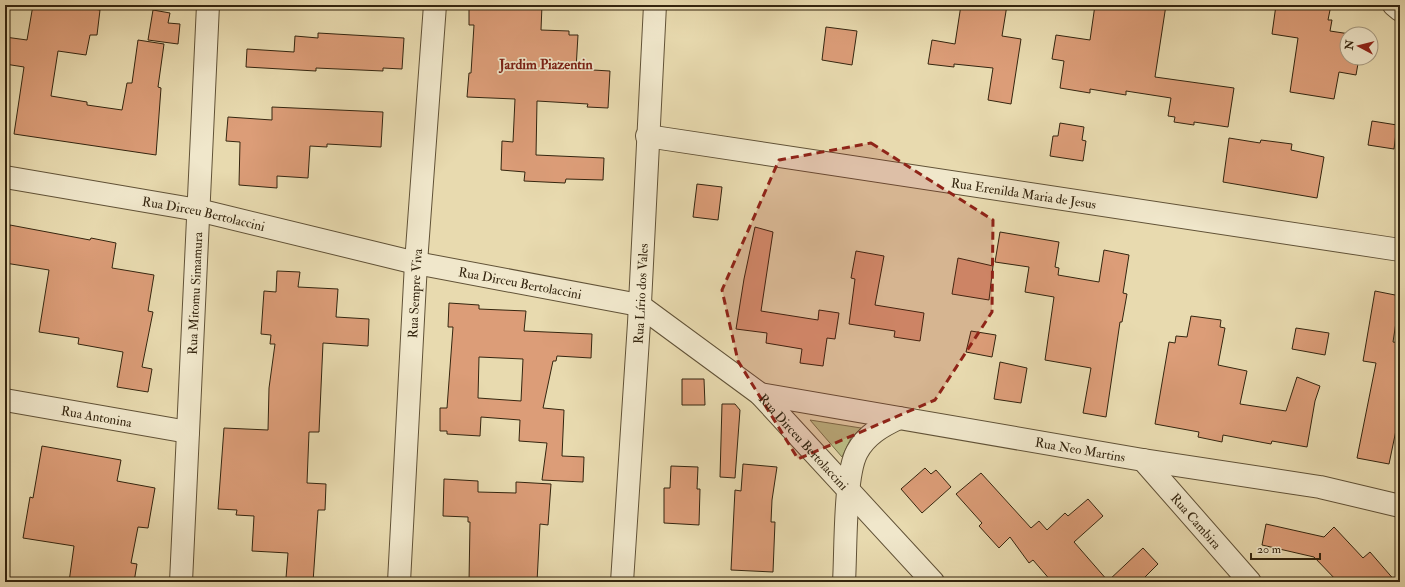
<svg xmlns="http://www.w3.org/2000/svg" width="1405" height="587" font-family="'IM FELL Double Pica',serif">
  <rect width="100%" height="100%" fill="#e8daaf"/>
  <filter id="stains"><feTurbulence type="fractalNoise" baseFrequency=".005" numOctaves="4"/><feColorMatrix values="0 0 0 0 .2 0 0 0 0 .09 0 0 0 0 .02 0 0 0 .5 -.17"/></filter>
  <radialGradient id="worn" r=".72"><stop offset=".6" stop-color="#630" stop-opacity="0"/><stop offset="1" stop-color="#630" stop-opacity=".3"/></radialGradient>
  <path fill="#bcbe86" stroke="#78724a" d="M810,420L861,428L851,438L842,457Z"/>
  <path fill="#dc9d78" stroke="#34250f" fill-rule="evenodd" d="M33,5H68L100,10L97,35H90L86,55L58,51L51,96L87,102V105L122,110L127,83H132L138,40L164,44L158,87L161,88L156,155L14,134L24,67L5,64V37L27,40Z
    M469,5H542L541,30L569,31V35H578L576,69L610,71L608,108L587,107L588,104L537,101L536,155L604,158L603,180L566,179L565,183L524,181L525,172L501,170L502,141L513,142L515,99L467,97L469,73H471L474,25H469Z
    M961,5H1007L1002,36L1021,39L1011,104L988,100L993,68L954,64V67L928,64L932,40L955,44Z
    M1095,5H1166L1155,77L1234,88L1228,127L1194,122V125L1174,122L1175,117L1168,116L1171,98L1126,91V95L1090,89V93L1060,88L1064,61L1052,59L1056,35L1090,40Z
    M1276,5H1331L1328,20H1332L1330,31L1350,34H1347V58H1359L1356,75L1339,72L1334,99L1290,92L1298,38L1272,34Z
    M153,10L170,13L168,23L180,24L178,44L148,40Z
    M826,27L857,31L852,65L822,60Z
    M318,33L404,38L402,69L383,68V71L316,68V71L246,67L247,49L294,52L295,36L318,38Z
    M272,107L383,112L381,147L327,144V147L310,146L308,178L277,176V188L239,185L240,142L226,141L228,117L272,120Z
    M1372,121L1397,125L1394,149L1368,145Z
    M1060,123L1084,127L1082,140L1086,141L1083,161L1050,156L1053,136H1058Z
    M1229,138L1260,143L1261,140L1292,144L1291,150L1324,157L1317,198L1223,182Z
    M697,184L722,187L718,220L693,217Z
    M10,225L90,240L91,238L116,243L112,268L154,275L148,311L153,312L142,367L152,369L148,392L117,387L123,352L78,344L79,338L39,332L49,270L5,263Z
    M755,227L773,232L761,311L818,320L819,310L839,313L835,339L827,338L823,366L800,363L802,349L766,343L767,333L736,329L744,279Z
    M1000,232L1059,242L1055,267L1059,268L1058,275L1099,282L1104,250L1129,255L1123,293L1127,294L1122,322H1120L1106,417L1083,413L1091,368L1045,360L1054,297L1025,292L1029,267L995,262Z
    M856,251L884,256L875,305L924,313L920,341L894,337L895,331L849,324L855,279L851,278Z
    M958,258L993,266L989,300L952,294Z
    M277,271L300,272L298,287L338,289L336,317L369,319L368,346L323,343L319,432H309L307,483L326,484L325,510H318L313,582H291V579L286,578L288,553L252,551L254,516L236,515L237,510L218,509L224,428L268,430L269,388L275,344H270L271,335L261,334L264,291L276,292Z
    M1375,291L1400,296L1393,342L1400,343V411L1389,464L1357,458L1376,363L1363,361Z
    M449,303L479,305V309L526,311L524,331L592,334L591,358L557,356L556,361H553L543,408L564,410L562,456L584,457L583,482L542,480L547,443L519,441L520,420L481,417L480,436L447,434V431H440V408H447L453,327H448ZM479,357L523,359L521,401L478,398Z
    M1191,316L1221,320L1220,327L1225,328L1218,365L1247,371L1240,404L1286,411L1297,377L1320,386L1315,401L1307,447L1272,441L1271,444L1223,435L1222,442L1198,437L1199,432L1155,424L1169,342L1175,343L1176,336L1187,337Z
    M1296,328L1329,333L1325,355L1292,349Z
    M971,331L996,335L992,357L966,352Z
    M1000,362L1027,368L1021,403L994,399Z
    M682,379H704L705,405H682Z
    M722,404H735L740,410L735,478L720,477Z
    M42,446L121,460L117,481L155,488L148,528L138,527L131,563L137,564L134,582H69L74,546L23,538L30,497L33,498Z
    M743,464L777,467L772,500L771,522H775L773,572L731,570L735,490L741,491Z
    M671,466L698,467L697,489H700L699,525L664,523V488H670Z
    M925,468L931,474L936,470L951,487L922,513L901,489Z
    M981,473L1031,528L1039,521L1047,530L1065,513L1068,516L1088,499L1103,516L1074,542L1108,581L1143,548L1158,564L1140,582H1052L1033,560L1029,563L1010,537L999,548L979,526L982,523L956,494Z
    M444,479L478,481V492L516,493V482L551,484L548,525L540,524L537,582H469L470,522H468V517L443,516Z
    M1266,524L1324,537L1334,527L1363,558L1370,552L1396,582H1338L1314,557L1262,545Z"/>
  <g fill="none" stroke-linecap="round" stroke-linejoin="round">
    <defs>
      <g id="minor">
        <path d="M1394,5L1400,10"/>
        <path id="s1" d="M647,136L1400,250"/>
        <path id="s2" d="M5,177L198,210L416,263L639,305L760,394L933,582"/>
        <path id="s3" d="M760,394L1143,460L1320,487L1400,506"/>
        <path id="s4" d="M5,400L188,432"/>
        <path id="s5" d="M1143,460L1250,582"/>
        <path id="s6" d="M181,582L208,5"/>
        <path id="s7" d="M399,582L416,263L435,5"/>
        <path id="s8" d="M622,582L639,323L655,5"/>
        <path d="M844,582C846,552 844,476 857,452C866,435 882,426 899,418"/>
      </g>
    </defs>
    <use href="#minor" stroke="#615237" stroke-width="24"/>
    <use href="#minor" stroke="#f0e7cb" stroke-width="22"/>
  </g>
  <path fill="#8f2418" fill-opacity="0.2" stroke="#8f2418" stroke-width="3" stroke-dasharray="8 5" stroke-linejoin="round" d="M871,143L993,220L992,312L935,400L798,459L738,361L722,290L779,160Z"/>
  <g text-anchor="middle" stroke-width="3.5" stroke-linejoin="round" paint-order="stroke">
    <g font-size="13" fill="#34250f" stroke="#f0e7cb">
      <text dy="5" stroke="none"><textPath href="#s1" startOffset="381">Rua Erenilda Maria de Jesus</textPath></text>
      <text dy="5" stroke="none"><textPath href="#s2" startOffset="202">Rua Dirceu Bertolaccini</textPath></text>
      <text dy="5" stroke="none"><textPath href="#s2" startOffset="526">Rua Dirceu Bertolaccini</textPath></text>
      <text dy="5" stroke="none"><textPath href="#s7" startOffset="289">Rua Sempre Viva</textPath></text>
      <text dy="5" stroke="none"><textPath href="#s6" startOffset="289">Rua Mitomu Simamura</textPath></text>
      <text dy="5" stroke="none"><textPath href="#s8" startOffset="289">Rua Lírio dos Vales</textPath></text>
      <text dy="5" stroke="none"><textPath href="#s4" startOffset="93">Rua Antonina</textPath></text>
      <text dy="5" stroke="none"><textPath href="#s2" startOffset="862">Rua Dirceu Bertolaccini</textPath></text>
      <text dy="5" stroke="none"><textPath href="#s3" startOffset="325">Rua Neo Martins</textPath></text>
      <text dy="5" stroke="none"><textPath href="#s5" startOffset="81">Rua Cambira</textPath></text>
    </g>
    <g font-size="14" font-weight="bold" fill="#7a1f14" stroke="#f0e7cb">
      <text x="546" y="69">Jardim Piazentin</text>
    </g>
  </g>
  <rect width="1405" height="587" fill="none" stroke="#e8daaf" stroke-width="20"/>
  <rect x="6" y="6" width="1393" height="575" fill="none" stroke="#34250f" stroke-width="2"/>
  <rect x="10" y="10" width="1385" height="567" fill="none" stroke="#34250f"/>
  <g transform="translate(1359 46) rotate(277)"><circle r="19" fill="#f0e7cb" stroke="#a59980"/>
  <path d="M0-3L7 15L0 10L-7 15Z" fill="#8f2418"/>
  <text y="-6" font-size="11" font-weight="bold" text-anchor="middle" fill="#34250f">N</text>
  </g>
  <path d="M1251 553v6h69v-6" fill="none" stroke="#34250f" stroke-width="2"/>
  <text x="1257" y="553" font-size="12" fill="#34250f" stroke="#f0e7cb" stroke-width="3" paint-order="stroke">20 m</text>
  <rect width="100%" height="100%" filter="url(#stains)"/>
  <rect width="100%" height="100%" fill="url(#worn)"/>
</svg>
